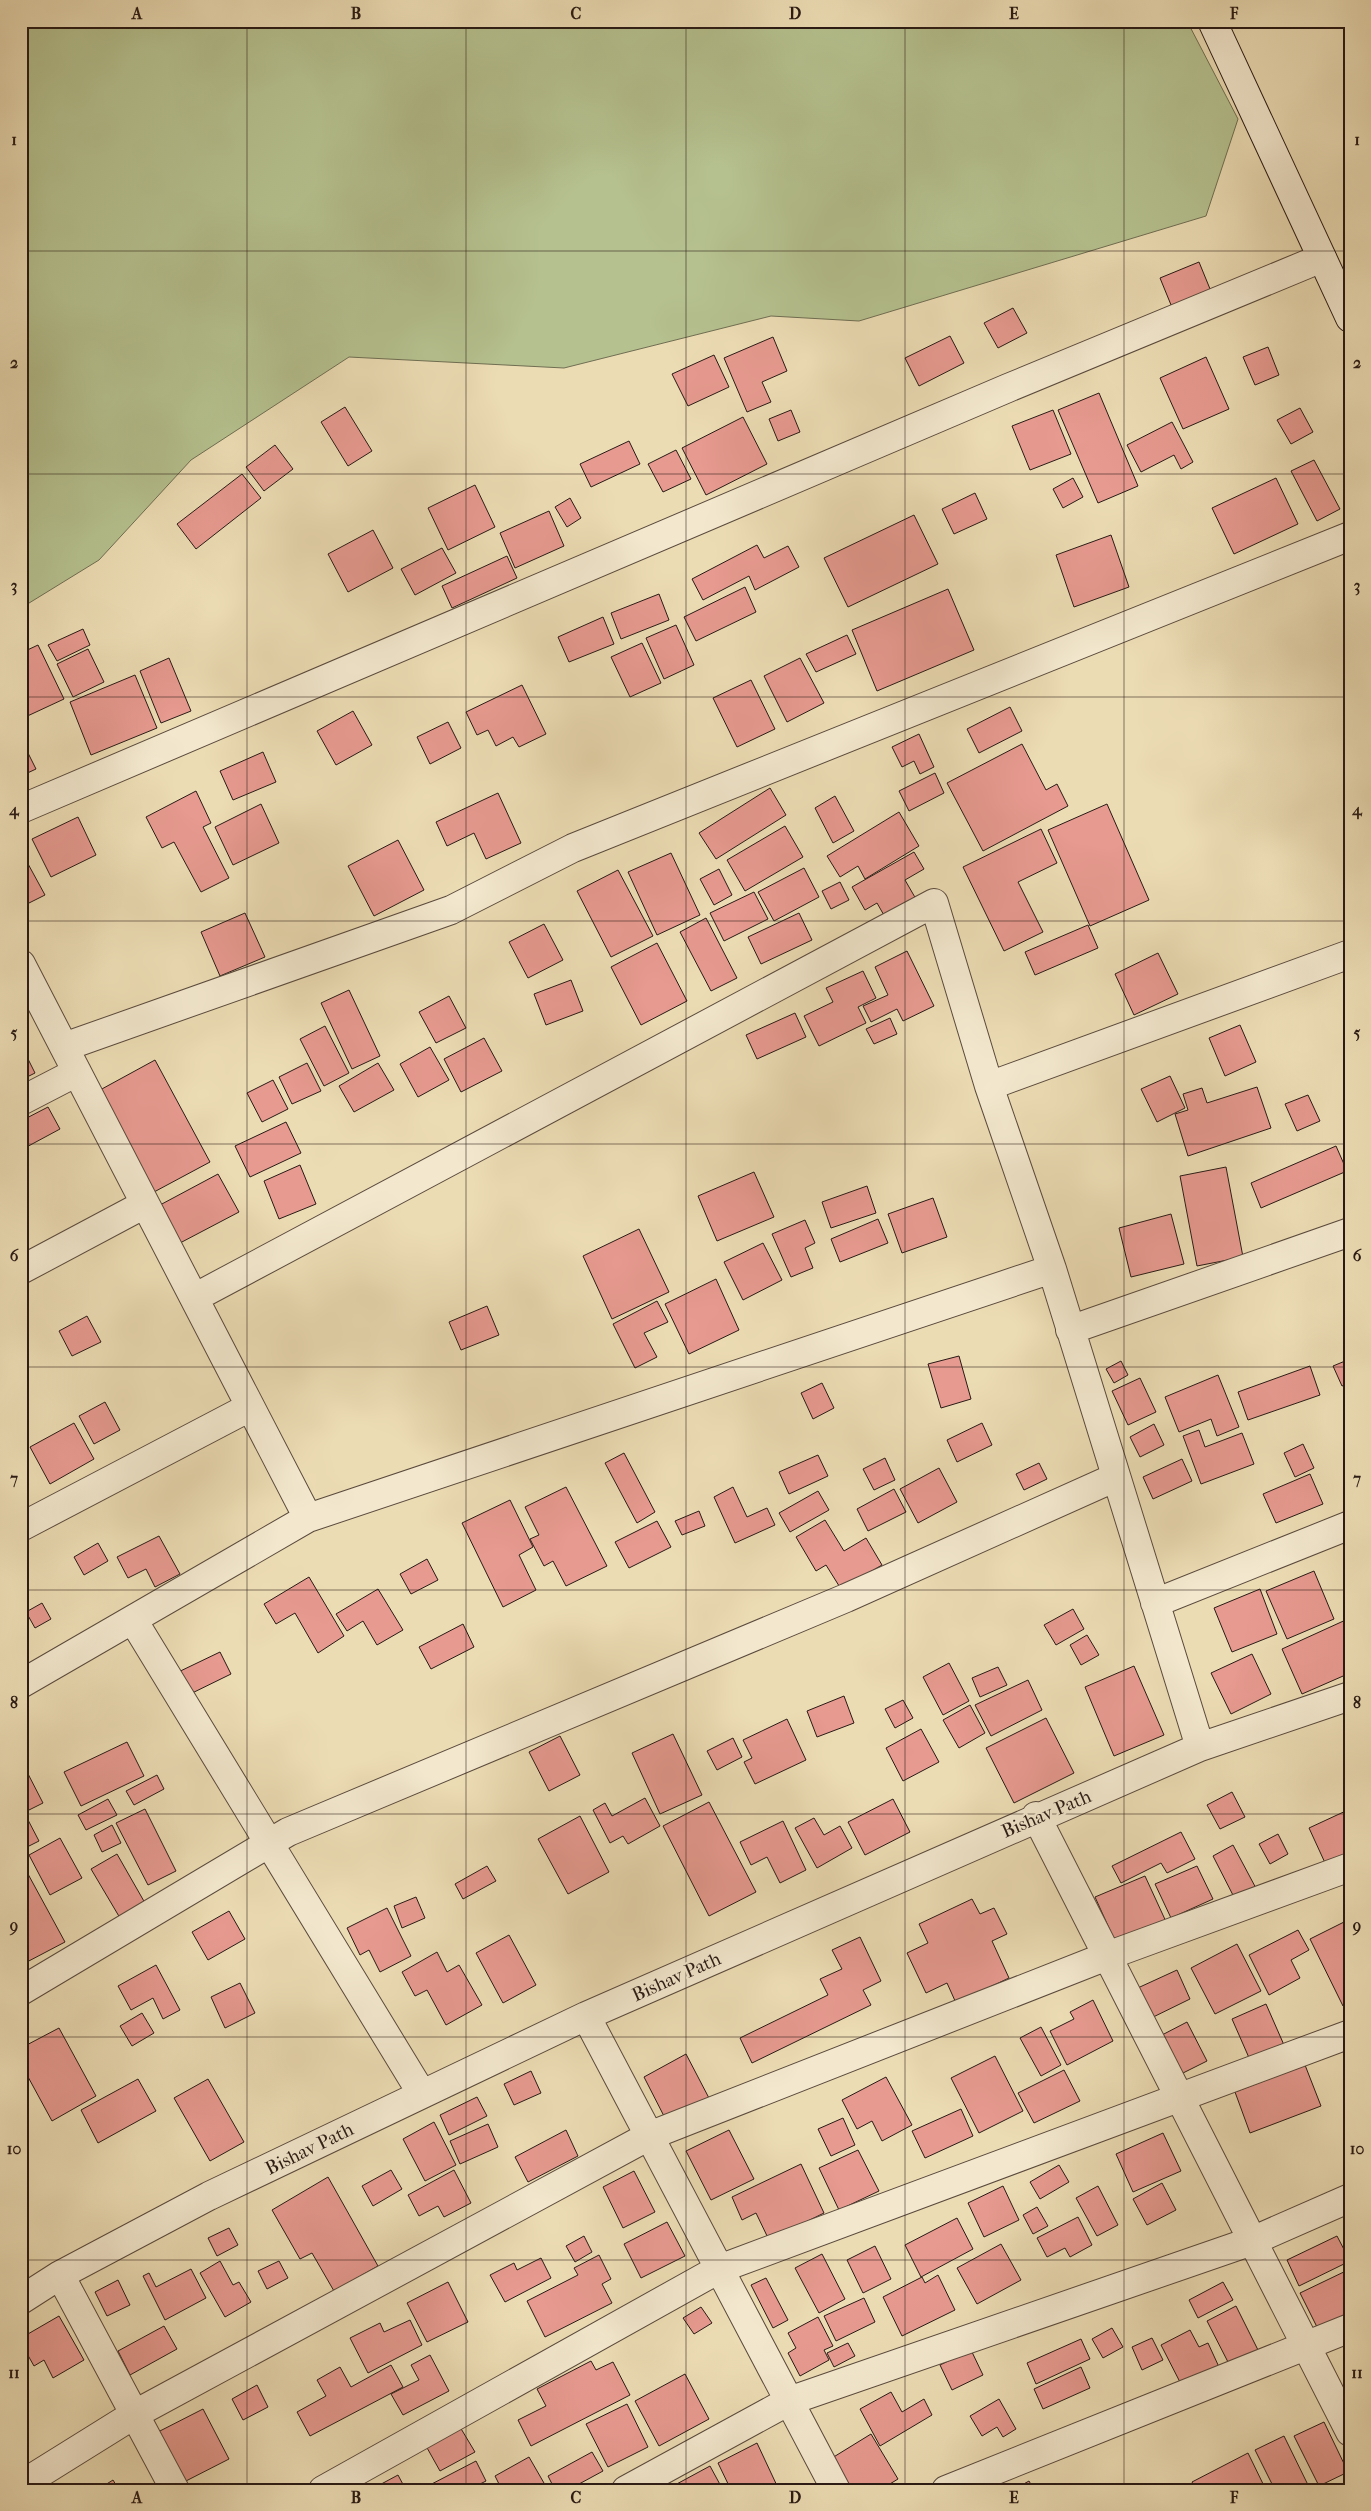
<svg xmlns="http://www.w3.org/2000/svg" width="1371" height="2511" font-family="'IM FELL French Canon',serif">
  <rect width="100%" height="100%" fill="#ecdcb4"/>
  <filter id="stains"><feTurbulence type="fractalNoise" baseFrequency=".004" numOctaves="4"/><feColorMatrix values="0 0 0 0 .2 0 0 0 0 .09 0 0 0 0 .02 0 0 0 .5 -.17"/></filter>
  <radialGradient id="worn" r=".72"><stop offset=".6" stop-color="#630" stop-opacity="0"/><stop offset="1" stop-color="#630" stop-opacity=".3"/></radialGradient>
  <path fill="#b5c18f" stroke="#6f6e52" d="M21,21H1187L1238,119L1206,216L859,321L771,316L564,368L349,357L191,460L99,560L21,608Z"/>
  <path fill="#e79a90" stroke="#291a15" d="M1199,262L1217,306L1178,322L1160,278Z
    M1013,308L1027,333L998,348L984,323Z
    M950,336L964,363L919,386L905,358Z
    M773,337L787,371L762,382L771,402L747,412L724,358Z
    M1268,347L1279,375L1255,385L1243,357Z
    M714,355L729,387L688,406L672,374Z
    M1206,357L1229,409L1183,429L1160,378Z
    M1099,393L1138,486L1098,503L1058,410Z
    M345,407L372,451L348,466L321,422Z
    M1300,408L1313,432L1291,444L1277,420Z
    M791,410L800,432L778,441L769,419Z
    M1053,410L1071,454L1030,470L1012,426Z
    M743,417L767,464L706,495L682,448Z
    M1172,422L1193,462L1181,469L1174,455L1141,472L1127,445Z
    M629,441L640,464L591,487L580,464Z
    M275,445L293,469L264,491L246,467Z
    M676,450L691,479L663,492L648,464Z
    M1314,460L1340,509L1317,521L1291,471Z
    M242,474L261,498L196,549L177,524Z
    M1073,478L1083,497L1063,508L1053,489Z
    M1276,478L1298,524L1234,554L1212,508Z
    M475,485L495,527L448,550L428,508Z
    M975,493L987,519L954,534L942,509Z
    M570,498L581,518L567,527L555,507Z
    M549,511L564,546L515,568L500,533Z
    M914,515L938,564L848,607L824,558Z
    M373,530L393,568L348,592L328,554Z
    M1111,535L1129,587L1074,607L1056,555Z
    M757,545L764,558L788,546L799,567L755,590L749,576L703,600L692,579Z
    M442,548L456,573L415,595L401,569Z
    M507,556L517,578L452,608L442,586Z
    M745,587L756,612L696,641L684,617Z
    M948,589L974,650L877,691L852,630Z
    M659,594L669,620L621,639L611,613Z
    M603,617L614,644L569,662L558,637Z
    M676,625L694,665L664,679L646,638Z
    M83,629L90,645L57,661L48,645Z
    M847,635L856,654L816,672L806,654Z
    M642,643L661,683L630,697L611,657Z
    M38,645L64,699L21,719V680L23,679L21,675V653Z
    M88,649L104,682L73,697L57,664Z
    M169,658L191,711L161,723L140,671Z
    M800,658L824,703L787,722L764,676Z
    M135,675L157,728L91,755L70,702Z
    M751,680L775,729L737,747L713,698Z
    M522,685L546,734L519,747L513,737L496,746L488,730L477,735L466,712Z
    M1010,707L1022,731L979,753L967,729Z
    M353,711L372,745L336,765L317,731Z
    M448,722L461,748L430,764L417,737Z
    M919,734L934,767L920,774L914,761L902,767L892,747Z
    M21,739L36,769L21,776Z
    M1022,744L1046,790L1057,784L1068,806L983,851L947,783Z
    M263,752L276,782L233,800L220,771Z
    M935,773L944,793L909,811L899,791Z
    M770,788L786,815L716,859L699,833Z
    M196,791L211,823L203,827L229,878L201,892L174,842L162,848L146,817Z
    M498,793L521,843L486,859L474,833L447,846L436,822Z
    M835,796L854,831L833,843L815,808Z
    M261,804L279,843L233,865L215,827Z
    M1107,804L1149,900L1090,926L1048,830Z
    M899,812L919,846L865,879L858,866L840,877L827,856Z
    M78,817L96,855L51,877L32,839Z
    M785,826L803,857L745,891L727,860Z
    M1041,829L1057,863L1018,882L1043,932L1004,951L963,867Z
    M398,840L424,890L374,916L348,866Z
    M21,851L45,895L21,907Z
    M914,852L924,869L905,880L920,906L889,924L877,903L865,910L852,887Z
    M671,853L700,915L657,935L628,872Z
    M804,868L819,897L774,921L758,892Z
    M719,869L732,895L714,905L700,879Z
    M618,870L653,936L611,957L577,891Z
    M840,882L849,900L831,909L822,891Z
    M754,892L768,919L724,941L710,913Z
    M245,913L265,957L220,976L201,932Z
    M799,913L812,940L761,964L748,937Z
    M706,918L737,978L711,991L680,932Z
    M544,924L563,960L528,978L509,942Z
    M1088,925L1098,948L1035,975L1025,952Z
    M657,943L687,1001L641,1025L611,967Z
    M907,951L934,1006L903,1021L897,1009L871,1022L863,1006L888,995L875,967Z
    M1158,953L1178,994L1134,1015L1115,974Z
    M863,971L876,998L858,1007L866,1023L819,1046L804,1016L833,1002L826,988Z
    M571,980L583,1011L546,1025L534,994Z
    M349,990L380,1056L352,1069L321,1003Z
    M449,996L466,1028L436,1043L419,1012Z
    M795,1013L806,1037L757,1059L746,1035Z
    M890,1018L897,1034L874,1044L866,1029Z
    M1240,1025L1256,1062L1225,1076L1209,1038Z
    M325,1026L349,1073L324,1086L300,1039Z
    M484,1038L502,1071L461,1092L444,1059Z
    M21,1045L35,1073L21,1080Z
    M430,1047L449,1080L418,1097L400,1064Z
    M155,1060L210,1162L154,1192L100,1090Z
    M307,1063L321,1091L292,1104L279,1077Z
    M378,1063L394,1090L354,1112L339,1086Z
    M1170,1076L1185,1108L1157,1122L1141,1089Z
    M273,1080L288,1109L262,1122L247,1093Z
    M1257,1087L1271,1128L1188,1156L1175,1114L1188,1110L1183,1094L1202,1088L1207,1103Z
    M1308,1095L1320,1121L1297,1131L1285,1104Z
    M48,1107L60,1129L21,1150V1121Z
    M286,1122L301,1153L250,1177L235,1146Z
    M1336,1146L1347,1171L1261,1208L1251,1183Z
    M300,1165L316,1204L279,1219L264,1181Z
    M1226,1167L1243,1257L1197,1266L1180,1176Z
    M754,1172L774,1217L717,1241L698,1196Z
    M218,1174L239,1212L180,1243L160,1205Z
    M867,1186L876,1213L831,1228L822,1202Z
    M933,1198L947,1237L902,1253L888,1214Z
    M1171,1214L1184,1264L1131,1277L1119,1228Z
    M878,1219L888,1243L840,1262L831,1239Z
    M805,1220L815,1243L805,1248L813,1268L791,1277L772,1234Z
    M639,1229L669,1292L612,1319L583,1256Z
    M763,1243L782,1280L743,1300L724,1262Z
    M716,1279L739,1330L689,1354L665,1304Z
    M657,1301L668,1322L644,1333L657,1357L635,1368L613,1324Z
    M487,1306L499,1335L461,1350L449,1322Z
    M87,1316L101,1342L72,1356L59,1331Z
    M959,1356L971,1399L941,1408L928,1364Z
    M1350,1359V1383L1342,1386L1333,1366Z
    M1121,1361L1128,1375L1114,1383L1106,1369Z
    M1310,1366L1320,1395L1248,1420L1238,1392Z
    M1218,1375L1239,1427L1217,1436L1211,1419L1179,1432L1165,1397Z
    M1140,1378L1156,1412L1128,1425L1112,1391Z
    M822,1383L834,1408L813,1419L801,1393Z
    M105,1402L120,1430L94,1444L79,1416Z
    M74,1423L94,1459L50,1484L30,1447Z
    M982,1423L992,1445L957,1462L947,1440Z
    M1154,1424L1164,1445L1140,1457L1130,1437Z
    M1199,1430L1205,1447L1242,1433L1254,1464L1201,1484L1183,1436Z
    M1303,1444L1314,1468L1295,1477L1284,1453Z
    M624,1453L655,1512L637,1523L605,1463Z
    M818,1455L828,1476L789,1494L779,1472Z
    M885,1458L895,1480L874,1490L863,1469Z
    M1182,1459L1192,1481L1153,1499L1143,1477Z
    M1039,1463L1047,1479L1024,1490L1016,1474Z
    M939,1468L957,1502L918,1523L900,1489Z
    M1310,1474L1323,1504L1276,1523L1263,1494Z
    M566,1487L607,1566L566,1586L553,1561L544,1566L530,1539L539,1535L525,1507Z
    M733,1487L747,1517L767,1508L775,1525L735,1543L714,1497Z
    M894,1489L906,1512L868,1531L857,1509Z
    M818,1491L829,1510L790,1532L779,1513Z
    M510,1500L533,1547L519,1555L536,1590L503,1607L462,1523Z
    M699,1511L705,1526L682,1535L675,1521Z
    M825,1520L844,1551L866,1538L882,1565L841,1589L826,1565L816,1571L796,1537Z
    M657,1521L671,1547L629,1568L615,1542Z
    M159,1536L180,1574L155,1587L146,1569L128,1578L117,1557Z
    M98,1543L108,1561L84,1575L74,1557Z
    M427,1559L438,1580L411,1594L400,1574Z
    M1350,1561V1578L1344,1564Z
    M1314,1571L1334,1619L1287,1639L1266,1591Z
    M309,1577L344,1636L318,1653L295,1613L276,1624L264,1604Z
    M378,1589L403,1630L377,1645L363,1621L347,1631L336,1614Z
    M1260,1589L1277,1634L1232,1652L1214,1608Z
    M42,1603L51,1619L35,1628L26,1612Z
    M1073,1609L1084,1629L1056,1645L1044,1625Z
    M1350,1618V1643L1346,1644L1350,1652V1673L1302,1694L1282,1649Z
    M463,1624L474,1647L431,1669L419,1647Z
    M1087,1635L1099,1655L1081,1665L1070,1645Z
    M220,1652L231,1674L182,1698L170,1676Z
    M1252,1654L1271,1694L1231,1714L1211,1673Z
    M949,1663L969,1701L943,1715L923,1677Z
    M1134,1666L1164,1735L1114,1756L1085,1687Z
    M998,1667L1007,1685L980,1697L972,1678Z
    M1028,1680L1042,1710L991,1736L975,1705Z
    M844,1696L854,1723L817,1737L807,1711Z
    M903,1700L913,1718L895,1728L885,1709Z
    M970,1705L985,1733L959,1748L943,1720Z
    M1046,1718L1074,1773L1014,1803L986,1748Z
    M787,1719L806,1760L755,1784L744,1762L752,1758L743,1740Z
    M921,1729L939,1762L903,1781L886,1748Z
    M673,1734L702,1795L660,1814L632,1753Z
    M560,1736L580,1775L549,1791L529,1752Z
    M733,1738L742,1757L717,1770L707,1751Z
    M127,1742L144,1776L81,1806L64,1772Z
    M25,1768L43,1803L21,1814V1769Z
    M157,1775L164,1789L134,1805L126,1791Z
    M1232,1792L1245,1817L1220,1829L1207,1805Z
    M645,1798L660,1826L628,1844L623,1836L610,1843L593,1810L605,1803L612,1816Z
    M108,1799L117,1815L86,1830L78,1815Z
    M893,1799L910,1832L865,1855L848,1822Z
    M709,1802L756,1892L709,1916L663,1826Z
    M145,1809L176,1871L148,1885L116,1823Z
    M1350,1809V1854L1326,1865L1309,1828Z
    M580,1816L609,1872L568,1894L538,1839Z
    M27,1818L39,1841L21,1850V1821Z
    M814,1818L824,1835L840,1826L852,1848L817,1868L795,1828Z
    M783,1821L806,1870L780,1883L767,1857L751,1865L740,1842Z
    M112,1825L121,1843L102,1852L94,1835Z
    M1181,1832L1195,1859L1167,1873L1161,1863L1121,1883L1112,1866Z
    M1278,1834L1288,1854L1270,1864L1259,1844Z
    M60,1838L82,1878L50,1895L29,1855Z
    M1233,1845L1258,1892L1237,1903L1213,1856Z
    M117,1854L145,1903L120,1918L91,1869Z
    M22,1863L65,1942L25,1963L21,1956Z
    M487,1866L496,1881L463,1899L455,1884Z
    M1197,1866L1213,1899L1171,1918L1155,1884Z
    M1145,1876L1168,1926L1118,1948L1095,1897Z
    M416,1897L425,1918L402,1928L394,1906Z
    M972,1899L980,1914L994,1908L1007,1934L992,1941L1009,1978L956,2003L947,1983L926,1993L907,1953L928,1943L919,1924Z
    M387,1908L411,1956L380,1972L369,1950L360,1955L347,1928Z
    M229,1911L245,1939L208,1960L192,1932Z
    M1350,1919V2003L1343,2006L1310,1939Z
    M1298,1930L1309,1950L1291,1960L1300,1978L1269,1995L1249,1955Z
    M509,1935L536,1985L503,2003L476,1953Z
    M860,1937L881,1981L863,1990L871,2005L752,2063L740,2038L828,1995L820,1979L842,1969L832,1950Z
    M1237,1944L1261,1991L1215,2014L1191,1968Z
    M437,1952L447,1972L459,1965L482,2005L446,2025L427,1990L415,1996L402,1972Z
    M156,1965L180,2010L163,2019L153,1998L131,2010L118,1986Z
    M1177,1970L1190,1999L1143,2022L1129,1992Z
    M240,1983L255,2013L225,2028L211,1997Z
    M1093,2000L1113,2041L1067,2065L1050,2031L1074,2019L1070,2012Z
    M1266,2004L1284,2045L1250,2060L1232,2019Z
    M142,2013L154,2033L132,2046L120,2026Z
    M1187,2022L1207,2061L1181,2074L1162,2035Z
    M1041,2027L1061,2065L1041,2076L1020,2038Z
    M59,2028L96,2096L52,2121L21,2064V2048Z
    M686,2054L710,2100L667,2122L644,2077Z
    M995,2056L1023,2111L979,2133L951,2078Z
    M1305,2065L1321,2106L1250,2133L1235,2092Z
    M1064,2070L1080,2101L1034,2123L1018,2093Z
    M531,2071L541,2093L514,2105L504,2084Z
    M886,2077L912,2125L882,2141L872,2121L857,2129L842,2100Z
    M138,2079L156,2111L98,2143L81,2110Z
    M208,2079L244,2142L210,2161L174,2098Z
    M477,2097L487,2116L449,2135L440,2115Z
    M961,2109L973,2136L925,2158L912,2131Z
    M843,2118L855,2145L831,2156L818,2129Z
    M434,2122L456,2165L425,2181L403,2139Z
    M488,2124L498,2147L460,2164L450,2141Z
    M566,2130L578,2156L528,2182L515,2157Z
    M729,2130L754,2179L711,2200L686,2151Z
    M1163,2133L1181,2171L1133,2192L1116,2154Z
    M858,2150L879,2191L839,2210L819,2168Z
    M801,2164L824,2213L769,2240L756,2213L742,2220L732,2197Z
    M1059,2165L1069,2182L1040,2199L1030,2182Z
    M391,2170L402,2189L373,2206L362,2186Z
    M454,2170L471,2203L444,2217L438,2206L419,2216L408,2195Z
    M634,2171L655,2212L623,2228L603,2187Z
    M328,2177L378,2266L334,2291L312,2253L300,2259L272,2210Z
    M1162,2183L1176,2210L1147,2225L1133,2199Z
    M1003,2186L1019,2220L984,2237L968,2203Z
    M1098,2186L1118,2225L1097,2236L1076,2198Z
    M1037,2207L1048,2226L1033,2234L1023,2215Z
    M1078,2217L1092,2245L1070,2257L1065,2248L1047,2257L1037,2238Z
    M957,2218L973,2249L921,2277L905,2245Z
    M667,2222L685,2256L641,2278L624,2244Z
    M229,2228L238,2245L217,2256L208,2238Z
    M584,2236L592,2252L575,2262L566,2246Z
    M1337,2236L1350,2261L1299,2286L1287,2260Z
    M1001,2244L1021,2280L977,2304L957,2268Z
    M875,2246L891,2279L863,2293L847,2260Z
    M822,2254L845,2299L819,2313L795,2268Z
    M599,2255L611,2279L602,2284L612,2303L545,2337L527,2301L578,2275L574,2268Z
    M541,2258L551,2278L505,2302L490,2275L514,2263L517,2270Z
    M220,2261L233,2285L239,2282L251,2302L225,2317L200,2273Z
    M279,2261L288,2278L267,2289L258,2271Z
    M191,2269L206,2298L165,2320L143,2276L149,2273L156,2287Z
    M1350,2269V2314L1318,2329L1300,2293Z
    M938,2275L955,2310L902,2336L883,2297L922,2277L925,2283Z
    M766,2278L788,2320L773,2328L751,2285Z
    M118,2280L130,2305L107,2316L95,2292Z
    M448,2282L468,2322L427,2342L407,2303Z
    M1223,2282L1233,2300L1198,2318L1189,2300Z
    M864,2298L875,2322L836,2341L824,2316Z
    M1236,2306L1258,2350L1229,2364L1207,2321Z
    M701,2307L712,2323L694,2334L683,2318Z
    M59,2316L84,2360L53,2378L44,2360L34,2366L21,2343V2338Z
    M818,2317L833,2346L824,2350L829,2360L800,2376L788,2353L796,2348L788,2333Z
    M410,2320L422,2345L368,2373L350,2338L380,2323L384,2332Z
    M164,2326L177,2349L130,2375L118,2351Z
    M1112,2328L1123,2347L1103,2358L1092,2339Z
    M1190,2330L1199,2347L1208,2343L1219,2367L1182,2386L1161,2345Z
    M1152,2338L1163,2360L1142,2370L1132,2347Z
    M1081,2339L1090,2359L1036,2384L1027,2363Z
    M848,2343L855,2356L834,2367L827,2353Z
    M971,2350L983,2375L952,2390L940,2365Z
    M430,2355L449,2391L403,2415L391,2394L419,2380L411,2365Z
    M591,2361L596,2370L613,2362L630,2395L531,2446L518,2420L546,2406L537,2389Z
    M391,2365L403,2387L310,2436L297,2412L326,2396L317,2380L340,2367L351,2387Z
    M1081,2367L1090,2388L1043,2409L1034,2389Z
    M685,2374L709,2419L659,2446L635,2401Z
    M257,2385L268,2407L243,2420L232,2399Z
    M891,2392L902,2412L924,2399L932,2415L880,2446L860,2409Z
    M999,2399L1016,2429L1003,2437L997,2427L982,2436L970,2416Z
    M627,2404L648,2447L608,2467L586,2424Z
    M203,2409L229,2459L182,2483L156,2433Z
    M1324,2422L1348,2472L1319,2486L1294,2436Z
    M460,2427L475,2452L440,2471L426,2446Z
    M871,2434L898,2479L880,2490H852L832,2458Z
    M1284,2436L1310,2489L1309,2490H1275L1255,2450Z
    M757,2443L779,2490H731L718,2463Z
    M592,2452L603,2471L568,2490H555L548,2476Z
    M1248,2453L1266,2490H1196L1192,2482Z
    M529,2457L548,2490H502L495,2476Z
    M476,2461L486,2481L468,2490H425L424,2488Z
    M710,2466L723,2490H675L673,2486Z
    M398,2475L406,2490H372V2489Z
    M113,2480L119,2490H97Z
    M1029,2481L1034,2490H1013Z"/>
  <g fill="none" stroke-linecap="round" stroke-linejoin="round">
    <defs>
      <path id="street" d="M21,809L1008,388L1322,258
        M21,964L308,1518
        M64,1047L451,910L573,848L1350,536
        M989,1086L1350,954
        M21,1101L77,1072
        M21,1270L145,1204
        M194,1298L934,903L989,1086L1052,1269L1200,1747
        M1070,1330L1350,1232
        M21,1527L250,1407
        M1155,1603L1350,1525
        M133,1620L422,2094
        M21,1684L308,1518L1052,1269
        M1036,1816L1350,2432
        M21,1991L288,1832L846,1598L1116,1477
        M586,2016L836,2490
        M60,2275L175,2490
        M21,2300L60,2275L209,2196L586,2016L1200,1747L1350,1696
        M21,2485L135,2414L649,2136L1107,1956L1350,1867
        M323,2490L719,2269L1350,2034
        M626,2490L789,2401L1252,2241L1350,2198
        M946,2490L1350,2328"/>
      <path id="secondary" d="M1212,21L1350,318"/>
    </defs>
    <use href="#street" stroke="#5a4a3d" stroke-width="30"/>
    <use href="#secondary" stroke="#291a15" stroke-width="30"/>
    <use href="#street" stroke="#f3e8ce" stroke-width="28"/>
    <use href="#secondary" stroke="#f3e8ce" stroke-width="28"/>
  </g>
  <path fill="none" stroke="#291a15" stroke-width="1" stroke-opacity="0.55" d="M247,21V2490M466,21V2490M686,21V2490M905,21V2490M1124,21V2490M21,251H1350M21,474H1350M21,697H1350M21,921H1350M21,1144H1350M21,1367H1350M21,1590H1350M21,1814H1350M21,2037H1350M21,2260H1350"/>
  <g text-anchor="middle" stroke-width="4.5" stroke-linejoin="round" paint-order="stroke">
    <g font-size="19" fill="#291a15" stroke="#f3e8ce">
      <text transform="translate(1046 1813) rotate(-23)" y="7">Bishav Path</text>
      <text transform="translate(676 1976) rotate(-24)" y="7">Bishav Path</text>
      <text transform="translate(309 2148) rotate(-26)" y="7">Bishav Path</text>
    </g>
  </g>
  <rect width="1371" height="2511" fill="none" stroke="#ecdcb4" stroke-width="55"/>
  <rect x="28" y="28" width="1316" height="2456" fill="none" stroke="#291a15" stroke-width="2"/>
  <g font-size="16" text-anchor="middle" font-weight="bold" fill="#291a15">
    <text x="137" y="19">A</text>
    <text x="356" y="19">B</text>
    <text x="576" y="19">C</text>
    <text x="795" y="19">D</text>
    <text x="1014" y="19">E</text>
    <text x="1234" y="19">F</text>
    <text x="14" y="145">1</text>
    <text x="1357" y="145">1</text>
    <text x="14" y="368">2</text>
    <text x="1357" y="368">2</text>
    <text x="14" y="591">3</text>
    <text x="1357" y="591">3</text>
    <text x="14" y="815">4</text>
    <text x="1357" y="815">4</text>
    <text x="14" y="1038">5</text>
    <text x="1357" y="1038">5</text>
    <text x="14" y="1261">6</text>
    <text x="1357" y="1261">6</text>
    <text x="14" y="1484">7</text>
    <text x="1357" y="1484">7</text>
    <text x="14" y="1708">8</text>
    <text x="1357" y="1708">8</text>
    <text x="14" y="1931">9</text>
    <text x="1357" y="1931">9</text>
    <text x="14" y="2154">10</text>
    <text x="1357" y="2154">10</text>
    <text x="14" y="2378">11</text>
    <text x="1357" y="2378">11</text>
    <text x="137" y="2503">A</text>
    <text x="356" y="2503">B</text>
    <text x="576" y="2503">C</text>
    <text x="795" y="2503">D</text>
    <text x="1014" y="2503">E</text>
    <text x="1234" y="2503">F</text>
  </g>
  <rect width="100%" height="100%" filter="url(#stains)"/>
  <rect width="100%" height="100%" fill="url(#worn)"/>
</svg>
